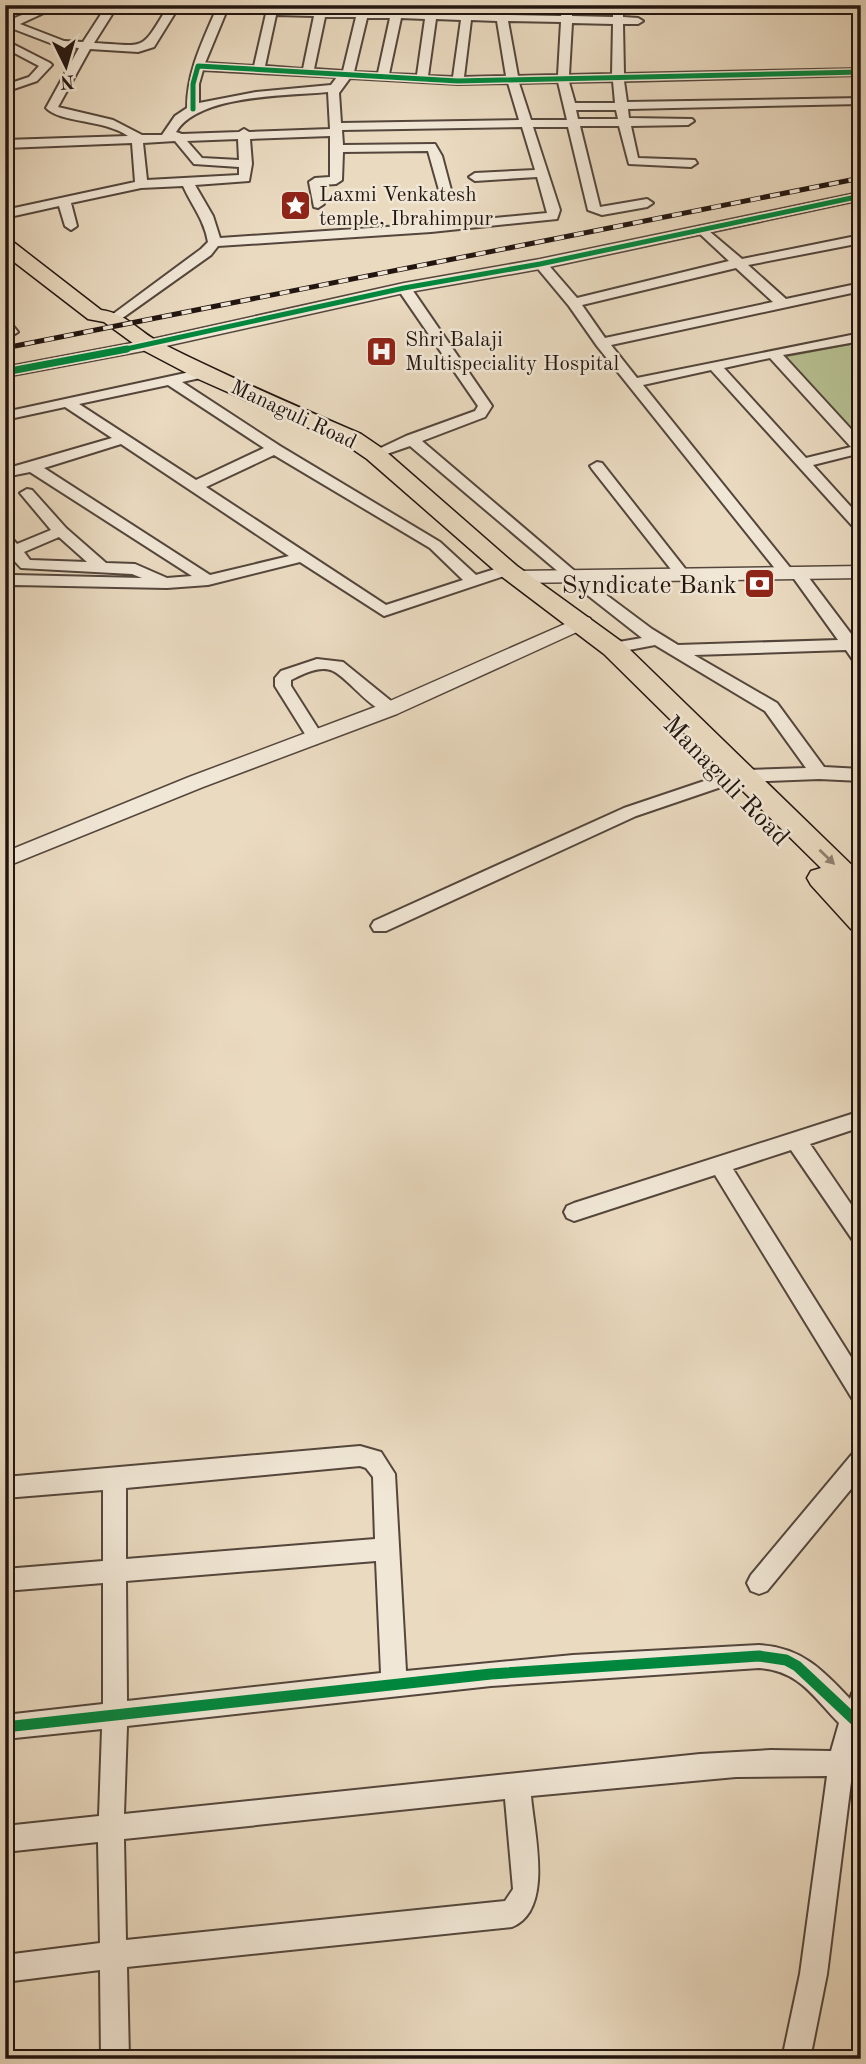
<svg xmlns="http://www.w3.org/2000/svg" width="866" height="2064" font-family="'Old Standard TT',serif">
  <rect width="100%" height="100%" fill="#eadac0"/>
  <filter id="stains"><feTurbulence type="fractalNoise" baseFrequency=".00286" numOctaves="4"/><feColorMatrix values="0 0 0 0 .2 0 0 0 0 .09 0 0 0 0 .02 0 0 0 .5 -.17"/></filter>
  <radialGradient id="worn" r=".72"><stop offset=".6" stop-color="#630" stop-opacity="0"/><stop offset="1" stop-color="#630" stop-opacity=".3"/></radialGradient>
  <path fill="#b7c092" stroke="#6c6a51" stroke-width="2" d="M861,342V443L781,357Z"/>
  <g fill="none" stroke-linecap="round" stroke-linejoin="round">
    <defs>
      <path id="minor" d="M46,5H61L20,24L64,41L83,42L107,5H118L94,43C148,46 140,52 169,5H180L154,47L138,52L90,49L58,107L113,120L142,135H162L175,116L187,108C187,70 204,39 218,5H229L205,63L254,66L268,5H278V9L316,10L317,5H327L326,10L357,11L359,5H369L368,11L391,12L393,5H403L402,12L426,13L428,5H438L437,13H461L463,5H473L472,14H497L499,5H509L508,15L561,16L563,5H571L572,16L613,17V5H623V17L638,18L643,21L638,24H623L624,74L861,69V75L624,81L627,102L861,98V104L628,109L629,118L692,119L694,121L688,125L631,126L638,158L695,160L697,163L691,167L629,164L619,126H580L600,207L647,199L653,203L647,207L602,215L588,210L568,127H533L560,210L557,219L431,232L218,246L211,255L114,324L107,320L109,317L201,249L208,242C204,219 192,206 183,186L141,188L71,203L77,226L71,230L65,226L59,206L5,218V210L135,182L132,143L5,148V140L128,136C104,119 60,123 46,108L79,48L58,46L11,28L5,29V22ZM276,15L314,16L303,69L265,66ZM325,17H356L343,71L314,69ZM367,18H390L378,73L354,72ZM401,18L425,19L417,75L389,74ZM436,19L461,20L453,77L428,76ZM471,20L497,21L506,76L464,77ZM508,21L561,22L558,75L518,76ZM572,23L613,24L612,74L569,75ZM203,70L337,77L331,85L256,92L199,103V84ZM350,78L458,84L508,83L519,120L341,123L339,93ZM613,81L615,103H575L569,82ZM558,82L567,120H531L519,83ZM328,92L330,129L249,132L244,129L239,132L182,134L176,132C199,94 287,96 328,92ZM576,110H616L618,119H578ZM522,127L535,170L475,173L469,177L475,181L537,177L547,213L431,224L220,238L213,216L195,185L249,181L252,164L250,139L330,136V177L315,178L309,182L314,207L318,208L324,204L322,185L336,184L342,180L343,152L428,151L439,190L445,194L451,190L442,156L435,144L343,145L342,130ZM238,139L239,160L202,158L187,141ZM175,141L194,164L239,167V175L147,180L143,143Z
        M837,5H861V10L837,9Z
        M5,40L50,63L52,65L37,81L5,92V85L29,77L39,66L5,48Z
        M703,226L742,259L861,235V243L748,265L786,299L861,283V291L611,345L637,378L861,333V341L783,355L861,440V453L813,465L861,518V531L856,530L711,370L643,385L792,570H803L855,639H861V664L855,663L846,650L694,655L777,703L824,767L861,769V781L819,779L745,782L727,785L636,816L386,931H374L371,926L374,921L624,808L725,774L745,770L806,768L765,711L655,645L613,653L607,652L605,648L607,644L642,638L567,579L410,446L375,458L368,454L406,436L475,411L478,406L397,288L404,284L409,285L492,406L485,417L422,441L577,573L652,629L678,645L838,640L792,576H781L597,346L569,306L534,264L535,261H545L577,298L729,261L699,233V227ZM736,268L773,302L605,338L582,305ZM770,358L851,447L806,458L724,368Z
        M5,321L10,322L18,332L5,340Z
        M204,369L209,370V376L182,382L280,446L440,542L476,575L508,565L516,570L513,573L384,616L300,562L208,585L167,588L15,585L5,588V578L14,575L142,578L132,574L21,568L5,551V534L10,536L17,544L51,530L20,493L27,489L32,490L66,528L106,563L135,564L167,578L192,576L30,472L5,477V469L112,438L65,407L5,420V412ZM168,385L264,448L196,480L79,404ZM121,444L289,556L210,575L44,468ZM274,455L430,548L463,580L386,605L206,487ZM59,537L87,562L30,560L24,552Z
        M597,462L602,463L687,571L690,574L687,577H677L592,469L590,466Z
        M317,659L343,662L396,705L398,709L396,713C376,718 351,680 333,671C320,665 303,674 291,680V686L324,738L316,744L310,742L275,686V678L281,671Z
        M861,1111V1127L810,1144L861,1219V1245L854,1242L791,1150L733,1169L861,1373V1403L853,1400L715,1175L574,1221L567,1218L564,1212L567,1206L574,1203Z
        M360,1446L381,1452L395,1474L406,1671L573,1655L759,1645C801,1647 823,1670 850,1699L852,1693L861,1690V1738L851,1782L827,1974L810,2059H782L800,1974L827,1776L736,1777L531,1796C534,1833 554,1910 512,1927L127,1967L129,2059H101L100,1970L5,1982V1955L100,1943L98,1842L5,1852V1826L99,1816L102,1729L5,1739V1715L103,1704V1583L5,1591V1569L103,1561V1490L5,1498V1477ZM360,1466L366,1468L373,1477L375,1539L126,1559V1488ZM376,1561L381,1673L127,1701L126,1581ZM759,1668C800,1671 813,1697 839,1723L831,1751L771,1750L700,1754L124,1814L127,1726L491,1686ZM505,1799L513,1889L505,1901L126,1940L124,1839Z
        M861,1450V1477L767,1591L759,1594L751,1591L747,1583L751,1575L853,1453Z"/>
      <path id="tertiary" d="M861,192V200L540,269L404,293L148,350L5,377V367L148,340L404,283L540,259Z
        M861,566V578L516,583L507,577L516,571Z
        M583,616L590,618L592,622L590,626L397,714L203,787L5,867V852L189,777L383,704Z"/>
      <path id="primary" d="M5,239L12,241L101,310C126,313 139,332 161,343C226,376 294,405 361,434L383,449L517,566L622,642L861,874V901L858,900L861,904V932L851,929L811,885L807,878L811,871L821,868L604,654L501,576L367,459L345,444L196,378L141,349L104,322L88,319L5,255Z"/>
    </defs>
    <use href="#minor" stroke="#54463c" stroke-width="4"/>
    <use href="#tertiary" stroke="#54463c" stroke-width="3"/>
    <use href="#primary" stroke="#221510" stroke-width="3"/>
    <use href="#minor" fill="#f1e7d6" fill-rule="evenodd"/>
    <use href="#tertiary" fill="#f1e7d6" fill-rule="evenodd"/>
    <use href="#primary" fill="#eadac0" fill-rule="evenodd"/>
    <defs>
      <path id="rail" d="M5,348L861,178"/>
    </defs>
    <use href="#rail" stroke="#221510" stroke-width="5"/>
    <use href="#rail" stroke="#f1e7d6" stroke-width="3.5" stroke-dasharray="10" stroke-linecap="butt"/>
    <defs>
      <path id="cycleway-far2" d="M193,109V84L198,66L458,81L861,72
        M117,351L404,288L540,264L861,196"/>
      <path id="cycleway-far1" d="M5,372L127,349"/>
      <path id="cycleway" d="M5,1727L491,1674L759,1656L786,1660L797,1666L861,1726"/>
    </defs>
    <use href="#cycleway-far2" stroke="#f1e7d6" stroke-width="8"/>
    <use href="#cycleway-far1" stroke="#f1e7d6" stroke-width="10"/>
    <use href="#cycleway" stroke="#f1e7d6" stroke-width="16"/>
    <use href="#cycleway-far2" stroke="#00873e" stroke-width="5"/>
    <use href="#cycleway-far1" stroke="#00873e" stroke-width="7"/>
    <use href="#cycleway" stroke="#00873e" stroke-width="11"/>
  </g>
  <defs><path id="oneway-solid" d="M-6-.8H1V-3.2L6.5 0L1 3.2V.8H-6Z" transform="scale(1.75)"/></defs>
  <use fill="#908171" href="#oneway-solid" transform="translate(827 857) rotate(44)"/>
  <defs>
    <symbol id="sight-square" viewBox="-11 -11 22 22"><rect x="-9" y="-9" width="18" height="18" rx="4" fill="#8f2418" stroke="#f1e7d6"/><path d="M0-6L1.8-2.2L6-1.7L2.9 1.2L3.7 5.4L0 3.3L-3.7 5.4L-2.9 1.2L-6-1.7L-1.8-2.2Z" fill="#fff"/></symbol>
    <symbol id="hospital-square" viewBox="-11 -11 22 22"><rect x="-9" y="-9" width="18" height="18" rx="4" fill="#8f2418" stroke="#f1e7d6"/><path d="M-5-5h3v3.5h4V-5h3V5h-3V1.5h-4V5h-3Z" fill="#fff"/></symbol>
    <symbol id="bank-square" viewBox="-11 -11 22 22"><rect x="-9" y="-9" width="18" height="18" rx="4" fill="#8f2418" stroke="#f1e7d6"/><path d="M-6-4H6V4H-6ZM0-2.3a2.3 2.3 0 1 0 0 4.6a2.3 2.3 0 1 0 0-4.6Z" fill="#fff"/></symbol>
  </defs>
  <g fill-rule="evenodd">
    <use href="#sight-square" x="278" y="188" width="35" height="35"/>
    <use href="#hospital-square" x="364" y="334" width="35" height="35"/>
    <use href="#bank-square" x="742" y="566" width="35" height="35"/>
  </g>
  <g text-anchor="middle" stroke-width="5" stroke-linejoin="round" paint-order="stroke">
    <g font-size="21" fill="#221510" stroke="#f1e7d6" text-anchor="start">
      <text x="319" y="201">Laxmi Venkatesh<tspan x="319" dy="24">temple, Ibrahimpur</tspan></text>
      <text x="405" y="346">Shri Balaji<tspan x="405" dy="24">Multispeciality Hospital</tspan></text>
    </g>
    <g font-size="21" fill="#221510" stroke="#f1e7d6">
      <text transform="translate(294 414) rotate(25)" y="7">Managuli Road</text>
    </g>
    <g font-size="26" fill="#221510" stroke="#f1e7d6" text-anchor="end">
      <text x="737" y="593">Syndicate Bank</text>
    </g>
    <g font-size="26" fill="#221510" stroke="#f1e7d6">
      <text transform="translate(727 780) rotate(46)" y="9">Managuli Road</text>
    </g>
  </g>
  <rect width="866" height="2064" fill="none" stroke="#eadac0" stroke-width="28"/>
  <rect x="7" y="7" width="852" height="2050" fill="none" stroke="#221510" stroke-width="3.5"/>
  <rect x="14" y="14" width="838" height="2036" fill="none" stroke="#221510" stroke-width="2"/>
  <g transform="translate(66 66) rotate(175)" stroke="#f1e7d6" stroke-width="5" paint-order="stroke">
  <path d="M0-5L12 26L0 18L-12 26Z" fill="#221510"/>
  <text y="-10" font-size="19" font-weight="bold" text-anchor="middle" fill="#221510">N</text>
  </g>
  <rect width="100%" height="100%" filter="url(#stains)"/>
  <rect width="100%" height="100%" fill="url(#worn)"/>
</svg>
